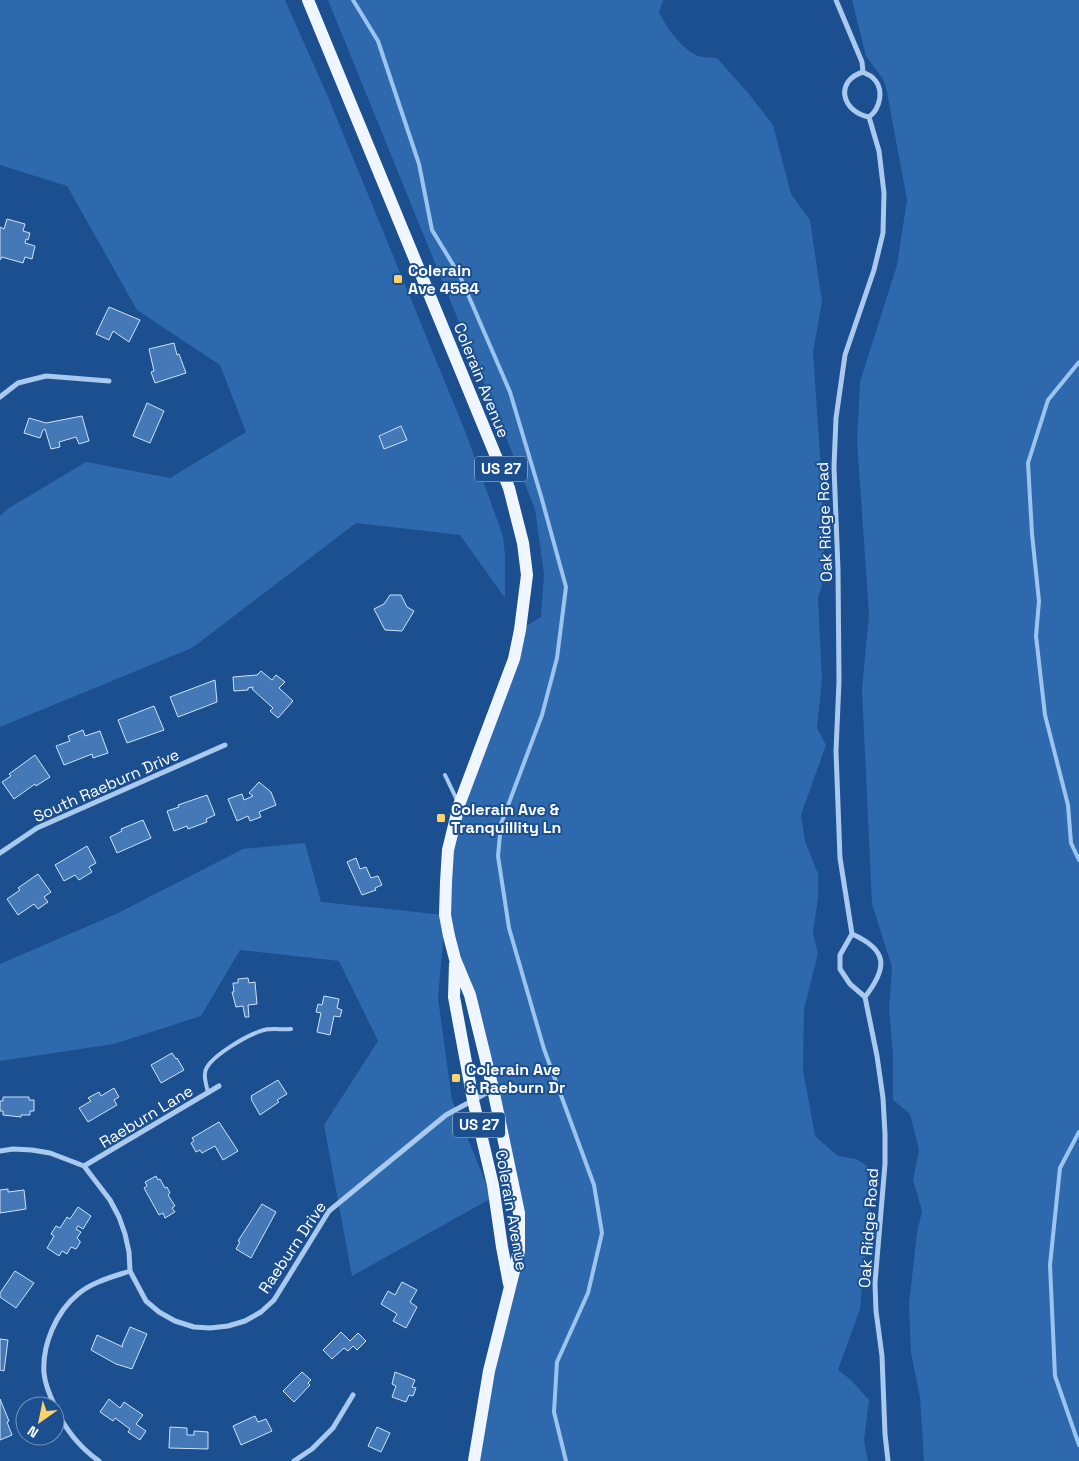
<svg xmlns="http://www.w3.org/2000/svg" width="1079" height="1461" font-family="'Space Grotesk',sans-serif">
  <rect width="100%" height="100%" fill="#1b4f8f"/>
  <path fill="#2e69ad" d="M0,0H285L328,97L465,431L503,536L505,555V598L460,535L356,523L192,648L0,727V516L9,508L86,462L170,478L246,432L220,365L137,310L67,186L0,165Z
    M328,0H663L659,12C667,28 680,47 696,55C702,58 710,57 717,58L749,94L773,125L791,194L810,220L822,302L813,352L821,470L825,575L818,598L822,680L817,728L826,745L801,815L805,841L818,874V898L813,933L818,953L804,1009L803,1070L815,1136L838,1156L856,1159L867,1166L869,1218L860,1309L838,1370L850,1379L869,1400L864,1440L868,1461H474L510,1290L519,1213L445,918L438,998L452,1100L492,1198L352,1276L324,1125L378,1041L339,961L240,950L201,1016L114,1044L0,1061V964L116,914L243,849L305,843L321,902L445,915L448,850L520,630L541,617L544,574L535,509Z
    M852,0H1079V1461H924L920,1397L911,1353L909,1304L917,1233L922,1211L913,1180L919,1150L910,1114L893,1100V1055L889,1007L892,967L872,904L862,689L869,614L857,441L860,382L897,265L907,200L886,87L883,79L866,56Z"/>
  <g fill="none" stroke-linecap="round" stroke-linejoin="round">
    <path stroke="#9cc4f0" stroke-width="4" d="M353,0L378,41L419,164L432,230L460,276L510,392L541,496L566,587L557,658L542,715L501,824L498,856L509,928L544,1049L594,1185L602,1233L588,1293L557,1362L554,1412L566,1461
      M1079,362L1048,400L1028,463L1032,534L1039,601L1036,636L1045,715L1068,805L1071,843L1079,860
      M1079,1132L1060,1168L1050,1265L1055,1376L1079,1445"/>
  </g>
  <path fill="#4478b7" stroke="#cfe3fa" d="M7,219L25,224L23,231L30,233L28,240L26,239L25,243L35,246L32,259L25,257L23,263L2,257L0,260V227L4,229Z
    M109,307L140,320L129,342L113,331L109,340L96,334Z
    M174,343L177,355L179,354L186,373L155,383L151,372L154,371L149,349Z
    M147,403L164,411L150,443L133,436Z
    M82,416L89,441L79,444L76,437L59,442L60,447L51,449L45,429L43,430L40,438L24,433L29,418L46,423Z
    M401,426L407,440L384,449L379,436Z
    M390,595H401L407,607L414,611L402,631L385,630L374,609L384,604Z
    M261,671L272,680L276,675L285,682L279,688L293,701L278,718L270,711L273,708L252,689L253,687L248,688V690L234,691L233,677L257,675Z
    M215,680L217,702L178,717L170,697Z
    M154,706L164,730L127,743L118,720Z
    M83,730L85,736L100,731L108,753L93,758L92,754L64,765L56,746L70,741L68,736Z
    M35,755L50,777L36,786L35,784L14,799L2,782L11,776L9,774Z
    M259,782L271,792L276,805L259,812L261,817L250,821L248,816L237,821L228,799L242,794L244,800L253,796L249,793Z
    M207,795L215,815L206,819L207,822L188,829L187,826L174,831L167,811L179,807L178,805Z
    M143,820L151,838L117,853L110,837L122,831L121,829Z
    M87,846L96,863L89,867L92,872L79,880L75,875L64,881L55,865Z
    M356,858L360,869L366,867L371,878L378,876L382,885L375,888L376,890L362,895L347,862Z
    M38,874L51,892L44,897L48,902L38,909L34,904L18,915L7,899L20,890L18,888Z
    M248,978L249,983L255,982L257,1004L248,1005L249,1017H245L243,1006L236,1007L232,992H234L233,983H238V979Z
    M324,996L339,999L337,1008L342,1010L340,1017L334,1016L330,1035L317,1032L321,1013L316,1012L318,1004L322,1005Z
    M172,1053L176,1059L177,1058L184,1070L161,1083L151,1065Z
    M278,1080L287,1094L277,1100L279,1102L260,1115L251,1099L252,1098L251,1096Z
    M114,1088L119,1097L114,1100L117,1105L88,1122L79,1108L91,1101L88,1098L99,1092L101,1096Z
    M3,1097H29V1100H34V1111H30V1115H21V1117L3,1115V1111H0V1101H3Z
    M219,1122L238,1151L223,1160L215,1146L202,1153L200,1150L196,1152L191,1143L194,1141L192,1138Z
    M156,1176L158,1180L160,1179L165,1188L167,1187L170,1193L168,1195L175,1206L172,1208L175,1212L165,1218L163,1213L159,1215L144,1188L147,1186L145,1182Z
    M8,1189V1192L24,1190L26,1209L0,1213V1190Z
    M262,1204L276,1212L251,1258L236,1249L240,1242L238,1241Z
    M78,1207L91,1216L83,1229L78,1226L76,1229L81,1232L77,1238L80,1241V1243L76,1249L71,1247L67,1254L62,1251L59,1256L47,1248L54,1236L51,1234L56,1226L60,1228L67,1217L70,1219Z
    M15,1271L34,1283L16,1308L0,1297V1293Z
    M402,1282L417,1290L410,1302L417,1307L406,1328L393,1321L397,1314L381,1304L388,1291L395,1295Z
    M130,1327L147,1334L132,1369L116,1364L91,1350L97,1335L123,1347L122,1345Z
    M341,1332L350,1341L358,1333L366,1341L357,1350L353,1346L348,1351L344,1348L332,1359L323,1350Z
    M0,1339L8,1340L4,1371L0,1370Z
    M302,1372L311,1380L308,1383L310,1385L294,1402L283,1391Z
    M395,1372L415,1380L412,1387L416,1388L413,1396L409,1395L406,1402L392,1397L396,1386L392,1384Z
    M0,1399L9,1421L7,1422L12,1435L0,1440Z
    M109,1399L120,1408L124,1402L143,1415L136,1424L146,1431L140,1440L128,1432L130,1429L115,1418L113,1421L100,1412Z
    M255,1416L258,1422L266,1419L272,1431L241,1445L233,1426Z
    M170,1427L187,1428V1435H194V1431L208,1432V1449L169,1448Z
    M377,1427L390,1433L381,1452L368,1446Z"/>
  <g fill="none" stroke-linecap="round" stroke-linejoin="round">
    <path stroke="#a9c9ee" stroke-width="4" d="M445,775L457,800
      M208,1093C207,1087 204,1079 205,1073C206,1058 249,1034 264,1030C272,1028 283,1030 291,1029"/>
    <path stroke="#a9c9ee" stroke-width="5" d="M836,0L862,62L863,72
      M863,72C866,74 871,75 873,78C885,89 880,109 869,117C842,112 834,81 863,72Z
      M0,397L18,383L46,376L109,381
      M0,853L37,828L225,745
      M852,934C888,950 888,967 865,997L850,984L840,969V955L852,934L840,858L836,751L839,681L838,569L834,467L836,418L845,355L874,270L883,233L884,193L879,151L869,117
      M865,997L877,1056L883,1098L885,1134V1164L875,1283L876,1311L882,1356L885,1434L888,1461
      M0,1151L13,1149L32,1150L50,1153L84,1166L110,1200L119,1217L125,1234L129,1252L130,1271L146,1301L159,1312L175,1321L194,1327L210,1328L228,1326L245,1321L261,1312L274,1300L329,1211L446,1115L492,1090
      M84,1166L219,1086
      M55,1406C50,1396 45,1385 44,1373C42,1345 56,1312 78,1294C92,1282 112,1277 130,1271
      M55,1407C65,1429 79,1447 99,1461
      M294,1461L312,1449L333,1428L353,1395"/>
    <path stroke="#f0f6ff" stroke-width="12" d="M308,0L509,488L523,543L527,575L520,630L514,659L459,805L448,850L446,882L445,915L449,936L455,959L470,995L493,1089L519,1213V1251L489,1371L474,1461
      M455,964L454,997L473,1100L493,1185L502,1247L509,1284"/>
  </g>
  <g fill="#ffd166" stroke="#1b4f8f" stroke-width="2">
    <rect x="393" y="274" width="10" height="10" rx="2.5"/>
    <rect x="436" y="813" width="10" height="10" rx="2.5"/>
    <rect x="451" y="1073" width="10" height="10" rx="2.5"/>
  </g>
  <g text-anchor="middle" stroke-width="4" stroke-linejoin="round" paint-order="stroke">
    <g fill="#1b4f8f" stroke="#bbcadd" stroke-width="1">
      <rect x="475" y="456.5" width="52" height="25" rx="4"/>
      <rect x="453" y="1112.5" width="52" height="25" rx="4"/>
    </g>
    <g font-size="15" font-weight="bold" fill="#fff">
      <text x="501" y="474">US 27</text>
      <text x="479" y="1130">US 27</text>
    </g>
    <g font-size="16" font-weight="bold" fill="#fff" stroke="#1b4f8f" text-anchor="start">
      <text x="408" y="276">Colerain<tspan x="408" dy="18">Ave 4584</tspan></text>
      <text x="451" y="815">Colerain Ave &amp;<tspan x="451" dy="18">Tranquillity Ln</tspan></text>
      <text x="466" y="1075">Colerain Ave<tspan x="466" dy="18">&amp; Raeburn Dr</tspan></text>
    </g>
    <g font-size="16" fill="#fff" stroke="#1b4f8f">
      <text transform="translate(482 380) rotate(68)" y="6">Colerain Avenue</text>
      <text transform="translate(824 522) rotate(-92)" y="6">Oak Ridge Road</text>
      <text transform="translate(106 785) rotate(-24)" y="6">South Raeburn Drive</text>
      <text transform="translate(146 1116) rotate(-31)" y="6">Raeburn Lane</text>
      <text transform="translate(512 1210) rotate(80)" y="6">Colerain Avenue</text>
      <text transform="translate(868 1228) rotate(-86)" y="6">Oak Ridge Road</text>
      <text transform="translate(292 1247) rotate(-56)" y="6">Raeburn Drive</text>
    </g>
  </g>
  <g transform="translate(40 1421) rotate(213)"><circle r="24" fill="#1b4f8f" stroke="#7695bc"/>
  <path d="M0-4L9 19L0 12L-9 19Z" fill="#ffd166"/>
  <text y="-8" font-size="14" font-weight="bold" text-anchor="middle" fill="#ffffff">N</text>
  </g>
</svg>
